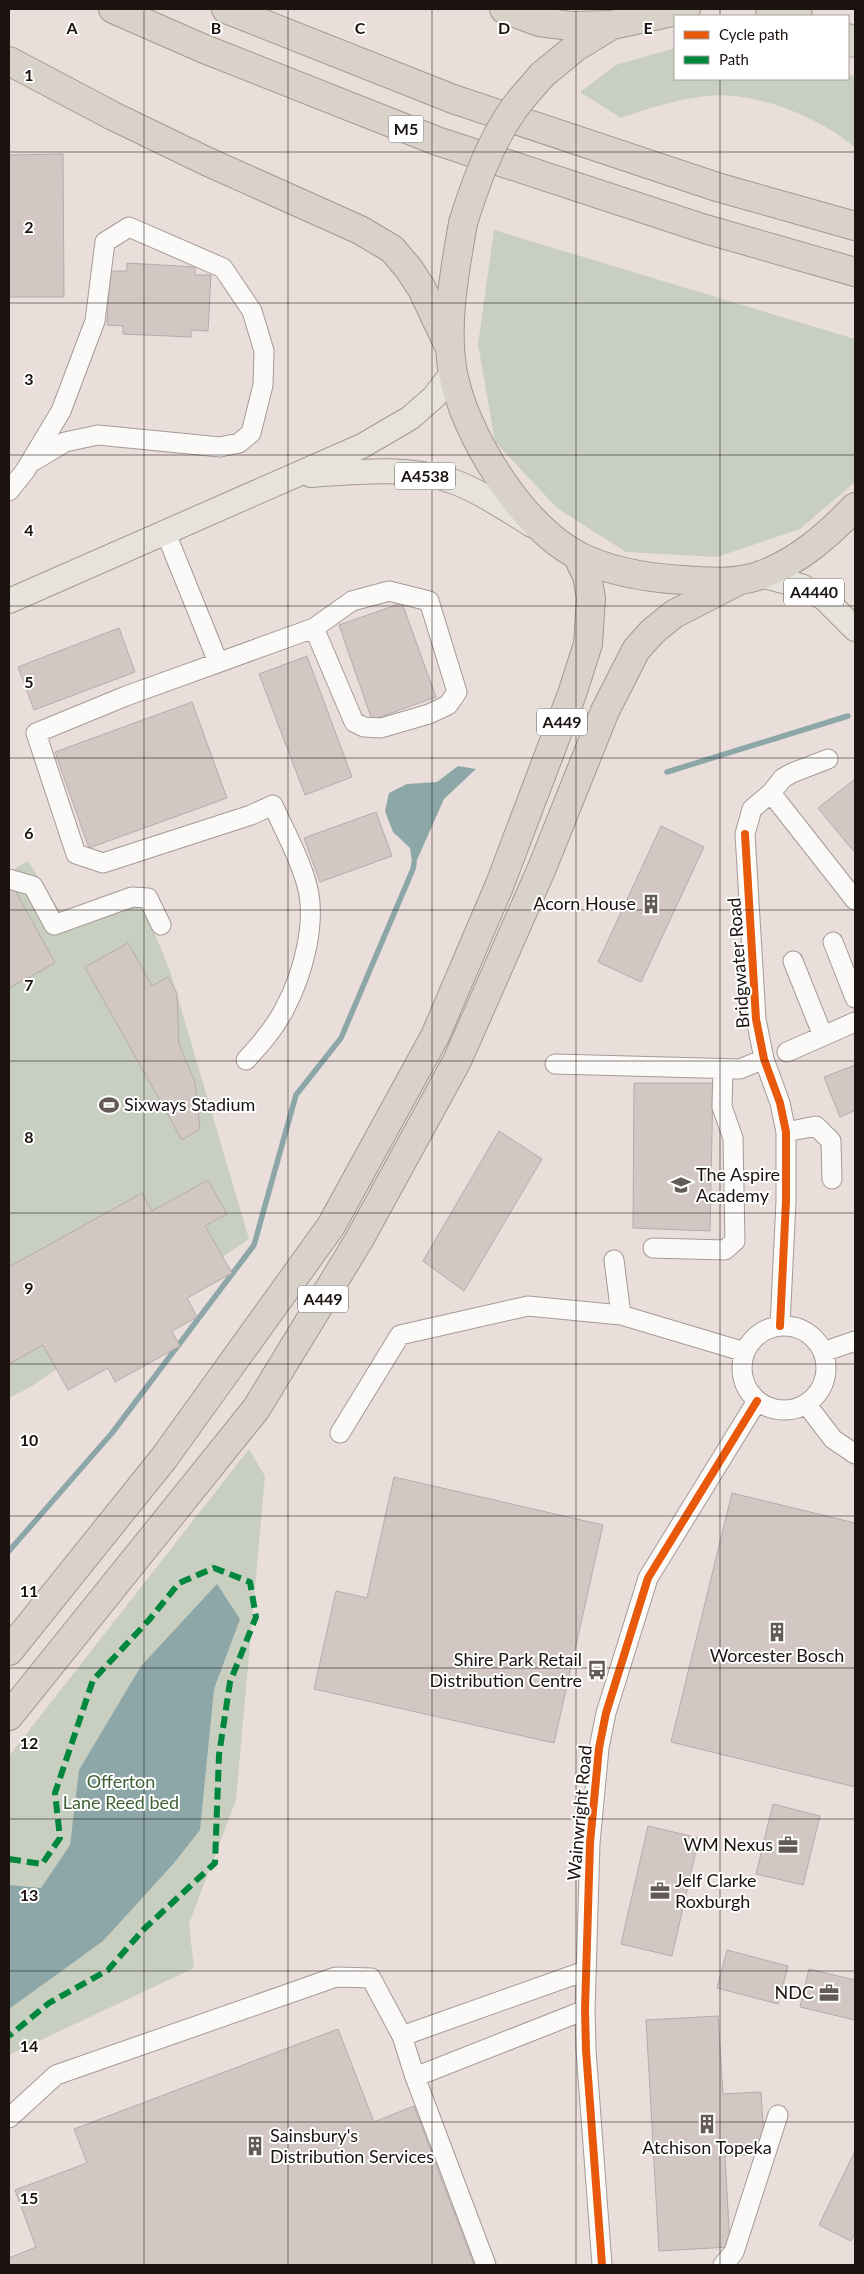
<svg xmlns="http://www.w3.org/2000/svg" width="864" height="2274" font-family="Lato,sans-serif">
  <rect width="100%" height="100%" fill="#eadeda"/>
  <path fill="#c9cfc0" d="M675,48V79H848V73L855,77V148C822,118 753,90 707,96C677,99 649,108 621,118L580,92L616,65Z
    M494,230L855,339L854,483L800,529L717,557L626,552L557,508L495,442L478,344Z
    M28,861L72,930L142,902L170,971L249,1239L29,1388L9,1398V872Z
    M249,1449L265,1476L236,1800L189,1924L194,1968L9,2055V1756Z"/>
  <path fill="#8da7a8" d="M458,766L476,769L444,799L413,869L410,848L393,832L385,811L389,793L407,784L437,782Z
    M217,1584L240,1619L214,1689L200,1830L174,1863L103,1941L9,2009V1885L41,1888L70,1845L79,1770L141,1666Z"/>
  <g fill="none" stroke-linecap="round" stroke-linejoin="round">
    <path stroke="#8da7a8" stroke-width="5.5" d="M667,772L848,716
      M9,1551L112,1433L254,1245L296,1095L341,1038L413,869L414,863"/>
  </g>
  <path fill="#d3c7c3" stroke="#b5aca9" d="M63,154L64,297H9V155Z
    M127,263L195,267V275H211L208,331L191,330V337L123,334V326L107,325L110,271H127Z
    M402,603L436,697L372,720L339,625Z
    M119,628L135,672L34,710L18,667Z
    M307,656L352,777L305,795L259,674Z
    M192,702L227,798L89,848L55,752Z
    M855,779V853L818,808Z
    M376,812L392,856L320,882L304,838Z
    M661,826L704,847L641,982L598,962Z
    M9,879L55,963L9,988Z
    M128,943L152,986L168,977L177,993L179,1044L195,1082L200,1129L182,1140L85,967Z
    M855,1065V1114L854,1111L840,1117L824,1077Z
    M634,1083H713L710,1231L633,1228Z
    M499,1131L542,1159L464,1291L423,1261Z
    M208,1180L227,1214L205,1226L232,1273L187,1298L197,1317L172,1331L180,1346L115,1382L108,1368L68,1390L43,1345L9,1364V1267L142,1193L152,1211Z
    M394,1477L603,1525L554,1743L314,1689L336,1591L367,1598Z
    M732,1493L855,1523V1787L671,1742Z
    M773,1804L820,1816L803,1885L756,1874Z
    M648,1826L699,1838L672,1956L621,1944Z
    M727,1950L788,1966L778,2004L717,1988Z
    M809,1969L855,1980V2020L800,2007Z
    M718,2016L723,2094L761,2092L765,2154L725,2156L730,2247L659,2251L646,2020Z
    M338,2029L374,2122L414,2106L474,2265H9V2258L36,2247L15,2190L87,2163L74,2129Z
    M855,2151V2233L851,2241L819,2225Z"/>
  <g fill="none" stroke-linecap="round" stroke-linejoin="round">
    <defs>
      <path id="minor" d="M9,491L25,471L61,411L95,321L105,242L129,227L223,268L252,311L264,351L263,385L251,433L239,443L220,447L98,435L65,442L30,463
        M165,531L218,662
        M771,793L855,900
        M9,879L33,886L54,925L132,897L148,898L161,925
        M833,942L855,998
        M793,961L823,1036
        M787,1052L855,1022
        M246,1060C261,1044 275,1028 285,1008C303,974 318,920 306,882C299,856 284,830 273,805L251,815L103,863L76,854L36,733L126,696L314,628L352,601L389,591L429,601L457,692L448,705L429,714L381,728L364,727L354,722L314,628
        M555,1064L740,1069L764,1059
        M786,1132L816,1126L831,1141L832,1179
        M653,1248L725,1250L735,1241L733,1138L722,1107L723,1069
        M614,1260L621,1315
        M742 1368a42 42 0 1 1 84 0a42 42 0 1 1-84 0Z
        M780,1326L786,1201V1132L780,1103L764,1059L756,1019L745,834L752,809L771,793L783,778L792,773L828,759
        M823,1352L855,1341
        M807,1405L833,1439L855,1454
        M340,1433L400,1335L528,1306L621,1315L745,1352
        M402,2036L585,1971
        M415,2077L585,2010
        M9,2118L56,2075L336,1977L371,1978L402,2036L415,2077L486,2265
        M602,2265L586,2050L585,2010L590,1843L599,1748L606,1713L648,1578L757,1401
        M723,2265L734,2252L778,2115"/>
      <path id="major" d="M311,475C357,472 407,466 452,481C480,491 507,510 532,525
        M761,575L801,586L824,598L855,629
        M9,601L362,446L410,418L434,397L453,372"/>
      <path id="highway" d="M113,9L202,48L437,141L705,229L855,272
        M226,9L453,99L717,187L855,226
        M504,9L539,22L571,26L610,25
        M770,9L798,16
        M848,38L855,43
        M9,61L113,116L206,161L360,230L392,249L409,269L422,289L448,344
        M542,75L576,47L612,25L686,9
        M463,223C455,270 444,324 453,373C464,433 521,526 577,555C609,572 647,578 683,580C708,582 737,584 761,575C798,562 829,534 855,507
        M9,1651L164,1458L331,1226L435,1036L500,884L572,694L588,644L591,598L587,576L577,555
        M9,1716L256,1409L359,1240L457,1061L542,868L605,711L636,650L652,632L674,614L740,580"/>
    </defs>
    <use href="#minor" stroke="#a49a97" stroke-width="21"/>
    <use href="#major" stroke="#a4998e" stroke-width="26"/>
    <use href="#highway" stroke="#a4998e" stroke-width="30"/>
    <use href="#minor" stroke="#fcfaf9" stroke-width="19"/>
    <use href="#major" stroke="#e7e2dc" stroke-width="24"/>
    <use href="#highway" stroke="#d8d2c9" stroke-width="28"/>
    <defs>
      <path id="highway-bridge" d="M463,223C476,182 490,142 515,107C523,96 533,86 542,75"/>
    </defs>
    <use href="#highway-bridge" stroke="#a4998e" stroke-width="30" stroke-linecap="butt"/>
    <use href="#highway-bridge" stroke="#d8d2c9" stroke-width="28"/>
    <path stroke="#00873e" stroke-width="6" stroke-dasharray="12 6" stroke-linecap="butt" d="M9,1859L42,1864L60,1838L55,1793L93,1680L149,1620L179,1583L214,1568L250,1582L256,1617L230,1682L219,1755L215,1863L143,1930L108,1970L49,2003L9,2036"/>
    <defs>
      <path id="cycleway" d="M745,834L756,1019L764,1059L780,1103L786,1132V1201L780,1326
        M602,2265L586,2050L585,2010L590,1843L599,1748L606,1713L648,1578L757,1401"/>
    </defs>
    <use href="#cycleway" stroke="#fff" stroke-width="11"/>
    <use href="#cycleway" stroke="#e8590c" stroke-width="8"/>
  </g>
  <path fill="none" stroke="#1a1310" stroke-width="1" stroke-opacity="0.55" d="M144,9V2265M288,9V2265M432,9V2265M576,9V2265M720,9V16M720,79V2265M9,152H855M9,303H855M9,455H855M9,606H855M9,758H855M9,910H855M9,1061H855M9,1213H855M9,1364H855M9,1516H855M9,1668H855M9,1819H855M9,1971H855M9,2122H855"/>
  <defs>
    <symbol id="building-bare" viewBox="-9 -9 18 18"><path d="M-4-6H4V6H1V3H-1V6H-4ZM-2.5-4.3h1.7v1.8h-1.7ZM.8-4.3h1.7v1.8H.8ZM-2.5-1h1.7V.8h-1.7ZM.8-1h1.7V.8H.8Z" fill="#635a57" stroke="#fff" stroke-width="2.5" paint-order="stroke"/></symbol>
    <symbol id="stadium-bare" viewBox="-9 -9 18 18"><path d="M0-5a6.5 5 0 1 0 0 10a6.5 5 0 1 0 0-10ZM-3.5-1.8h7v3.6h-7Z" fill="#635a57" stroke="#fff" stroke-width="2.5" paint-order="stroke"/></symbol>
    <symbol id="school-bare" viewBox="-9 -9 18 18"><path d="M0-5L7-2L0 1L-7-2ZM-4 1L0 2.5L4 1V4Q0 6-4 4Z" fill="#635a57" stroke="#fff" stroke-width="2.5" paint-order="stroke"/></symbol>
    <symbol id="bus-bare" viewBox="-9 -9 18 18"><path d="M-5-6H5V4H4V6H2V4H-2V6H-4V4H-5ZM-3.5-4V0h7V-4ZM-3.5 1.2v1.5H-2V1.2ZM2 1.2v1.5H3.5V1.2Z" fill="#635a57" stroke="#fff" stroke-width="2.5" paint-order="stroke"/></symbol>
    <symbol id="office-bare" viewBox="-9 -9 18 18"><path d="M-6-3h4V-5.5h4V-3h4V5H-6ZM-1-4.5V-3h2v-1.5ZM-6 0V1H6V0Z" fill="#635a57" stroke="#fff" stroke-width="2.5" paint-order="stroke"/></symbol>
  </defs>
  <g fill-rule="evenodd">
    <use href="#building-bare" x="637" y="890" width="28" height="28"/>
    <use href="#stadium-bare" x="95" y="1091" width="28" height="28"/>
    <use href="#school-bare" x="667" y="1171" width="28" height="28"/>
    <use href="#building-bare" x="763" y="1618" width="28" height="28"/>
    <use href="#bus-bare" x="583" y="1656" width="28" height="28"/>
    <use href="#office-bare" x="774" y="1831" width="28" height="28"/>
    <use href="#office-bare" x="646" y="1877" width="28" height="28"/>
    <use href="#office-bare" x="815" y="1979" width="28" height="28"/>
    <use href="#building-bare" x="693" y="2110" width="28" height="28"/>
    <use href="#building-bare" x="241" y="2132" width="28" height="28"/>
  </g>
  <g text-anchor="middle" stroke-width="4" stroke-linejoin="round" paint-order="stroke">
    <g fill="#fff" stroke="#5f5a58" stroke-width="1">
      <rect x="388.5" y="115.5" width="35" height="27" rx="4"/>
      <rect x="395" y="462.5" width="60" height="27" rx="4"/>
      <rect x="784" y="578.5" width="60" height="27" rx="4"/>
      <rect x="537" y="708.5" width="50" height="27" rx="4"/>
      <rect x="298" y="1285.5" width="50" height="27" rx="4"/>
    </g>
    <g font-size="16" font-weight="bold" fill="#1a1310">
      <text x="406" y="135">M5</text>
      <text x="425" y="482">A4538</text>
      <text x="814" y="598">A4440</text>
      <text x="562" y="728">A449</text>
      <text x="323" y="1305">A449</text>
    </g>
    <g font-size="18" fill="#1a1310" stroke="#fff" text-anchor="end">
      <text x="636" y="910">Acorn House</text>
      <text x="124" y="1111" text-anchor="start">Sixways Stadium</text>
      <text x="696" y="1181" text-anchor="start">The Aspire<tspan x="696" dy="21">Academy</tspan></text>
      <text x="777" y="1662" text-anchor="middle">Worcester Bosch</text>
      <text x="582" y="1666">Shire Park Retail<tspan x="582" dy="21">Distribution Centre</tspan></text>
      <text x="773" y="1851">WM Nexus</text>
      <text x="675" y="1887" text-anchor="start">Jelf Clarke<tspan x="675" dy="21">Roxburgh</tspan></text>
      <text x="814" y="1999">NDC</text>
      <text x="270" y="2142" text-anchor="start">Sainsbury's<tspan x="270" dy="21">Distribution Services</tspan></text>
      <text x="707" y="2154" text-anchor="middle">Atchison Topeka</text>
    </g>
    <g font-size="18" fill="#1a1310" stroke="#fff">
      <text transform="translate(739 963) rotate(-94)" y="6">Bridgwater Road</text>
      <text transform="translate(580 1813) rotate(-85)" y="6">Wainwright Road</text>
    </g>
    <g font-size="18" fill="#3f6036" stroke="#fff">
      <text x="121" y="1788">Offerton<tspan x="121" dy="21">Lane Reed bed</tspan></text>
    </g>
  </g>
  <g font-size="16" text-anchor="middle" font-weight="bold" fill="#1a1310" stroke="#fff" stroke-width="4" stroke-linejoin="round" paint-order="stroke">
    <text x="72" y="34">A</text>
    <text x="216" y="34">B</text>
    <text x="360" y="34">C</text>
    <text x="504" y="34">D</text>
    <text x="648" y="34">E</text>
    <text x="29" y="81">1</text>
    <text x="29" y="233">2</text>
    <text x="29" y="385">3</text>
    <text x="29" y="536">4</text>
    <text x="29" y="688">5</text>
    <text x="29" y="839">6</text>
    <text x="29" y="991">7</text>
    <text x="29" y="1143">8</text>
    <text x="29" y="1294">9</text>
    <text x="29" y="1446">10</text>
    <text x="29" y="1597">11</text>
    <text x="29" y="1749">12</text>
    <text x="29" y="1901">13</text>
    <text x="29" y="2052">14</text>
    <text x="29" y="2204">15</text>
  </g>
  <rect width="864" height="2274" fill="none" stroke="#1a1310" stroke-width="20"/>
  <rect x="674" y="15" width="175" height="65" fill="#ffffff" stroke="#a3a19f"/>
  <rect x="684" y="31" width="25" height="8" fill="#e8590c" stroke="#a3a19f"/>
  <text x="719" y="40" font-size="15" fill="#1a1310">Cycle path</text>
  <rect x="684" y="56" width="25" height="8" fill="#00873e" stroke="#a3a19f"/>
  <text x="719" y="65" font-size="15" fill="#1a1310">Path</text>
</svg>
